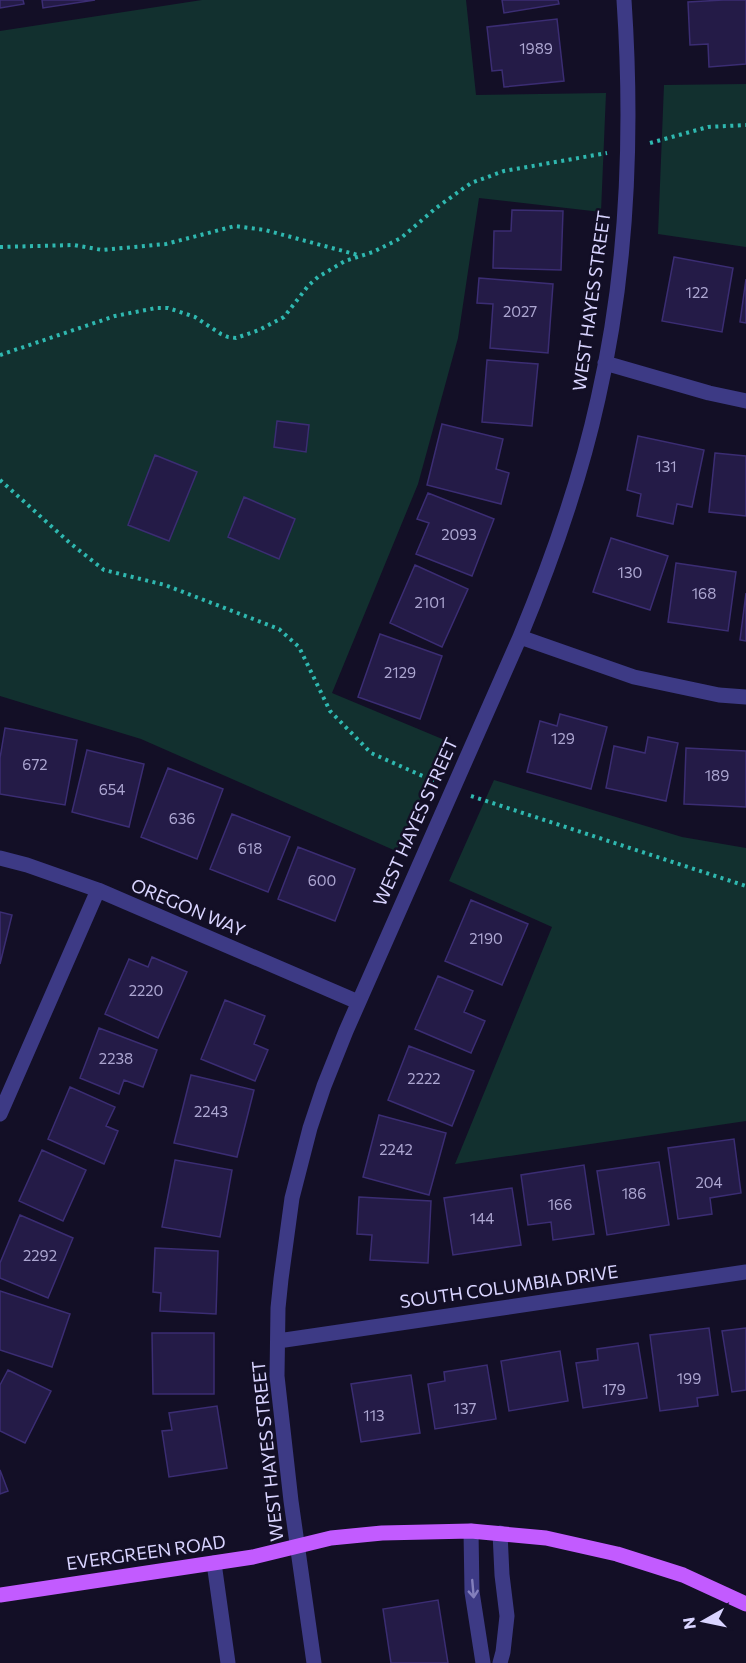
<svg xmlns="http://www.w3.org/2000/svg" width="746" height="1663" font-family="Commissioner,sans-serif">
  <rect width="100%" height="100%" fill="#130f26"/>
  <path fill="#12302f" d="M202,0H466L476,95L606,93L601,212L479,198L458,338L418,484L332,693L447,741L396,851L141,739L0,696V31Z
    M746,84V247L658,234L664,85Z
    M494,780L682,837L746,848V1121L455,1164L552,927L449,881Z"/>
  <path fill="#241b47" stroke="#3b2d73" stroke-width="1.5" d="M0,0H23L24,4L0,8Z
    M42,0H95L43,8Z
    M502,0H558L559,4L504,13Z
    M723,0H746V64L709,67L708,44L690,45L688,2Z
    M557,19L564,81L504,87L502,70L492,71L487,27Z
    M512,210L563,211L561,270L493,268L494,231H511Z
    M674,257L733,268L722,332L662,321Z
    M479,278L553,284L548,353L490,348L493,304L477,303Z
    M746,279V323L740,322Z
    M487,360L538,364L532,426L482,422Z
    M277,421L309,425L306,452L274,447Z
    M442,424L503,439L496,469L509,473L501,504L427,485Z
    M638,436L704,450L692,507L677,504L673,524L637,516L641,494L627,490Z
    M715,453L746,456V516L709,512Z
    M155,455L197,472L169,541L128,525Z
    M428,493L494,519L472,576L416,554L429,523L417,519Z
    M244,497L295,519L279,559L228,537Z
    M611,538L668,556L650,610L593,592Z
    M676,563L736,572L728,631L668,622Z
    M415,565L468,589L442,647L390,623Z
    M746,593V641L740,640Z
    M380,634L442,656L420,719L358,697Z
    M560,714L607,727L591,789L527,772L540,721L557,726Z
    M5,728L77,740L65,805L0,794V758Z
    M648,737L678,743L666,801L606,788L614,746L645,753Z
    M686,748L746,751V807L684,804Z
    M87,750L144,764L129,827L72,812Z
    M168,768L223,789L197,859L141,837Z
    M232,814L290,837L268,892L210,869Z
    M298,847L355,869L335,921L278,899Z
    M471,900L528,924L502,985L445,961Z
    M0,912L12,915L0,964Z
    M152,957L187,972L158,1038L105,1014L129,959L148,967Z
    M438,976L473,991L464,1012L485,1021L471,1053L415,1029Z
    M225,1000L265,1016L254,1044L268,1050L255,1081L201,1059Z
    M99,1028L157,1050L143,1087L124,1080L119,1094L80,1078Z
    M409,1046L474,1071L452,1126L388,1100Z
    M191,1075L254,1090L237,1157L174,1143Z
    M70,1087L115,1107L106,1126L118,1131L104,1164L48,1139Z
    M379,1115L446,1133L429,1195L363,1177Z
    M734,1139L741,1193L710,1198L712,1214L678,1219L668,1148Z
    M42,1150L86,1170L63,1221L19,1201Z
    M175,1160L232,1170L220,1237L162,1227Z
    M659,1162L669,1225L607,1235L597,1171Z
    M584,1165L594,1234L553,1240L551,1222L528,1225L521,1175Z
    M512,1188L521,1245L453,1255L444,1198Z
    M359,1197L431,1201L428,1263L370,1260L372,1235L357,1234Z
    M20,1215L73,1238L48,1298L0,1278V1263Z
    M155,1248L218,1251L216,1314L160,1311L161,1293L153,1292Z
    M0,1291L70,1314L52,1367L0,1350Z
    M709,1328L718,1395L697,1398L698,1406L660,1411L650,1335Z
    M746,1328V1390L732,1392L722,1331Z
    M152,1333H214V1394H153Z
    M638,1343L647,1398L583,1408L576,1363L598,1360L597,1349Z
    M560,1351L568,1401L509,1411L501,1361Z
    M487,1365L496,1419L435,1429L428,1384L445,1381L444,1372Z
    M8,1370L51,1391L25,1443L0,1431V1385Z
    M411,1375L420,1433L361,1442L351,1384Z
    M217,1406L227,1468L169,1477L162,1431L172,1430L169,1413Z
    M0,1470L8,1491L0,1494Z
    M438,1600L448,1663H391L383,1609Z"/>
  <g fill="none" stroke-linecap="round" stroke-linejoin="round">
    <path stroke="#2fb8b0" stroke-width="4" stroke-dasharray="3 4.5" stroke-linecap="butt" d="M650,143L708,127L746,125
      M0,247L74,245L102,250L166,244L235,226L265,230L358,255
      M0,355L115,316L156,308H168L195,317L221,334L228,337L236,338L259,330L284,317L308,286L318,277L345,261L373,252L401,238L436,208L471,183L504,171L607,153
      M0,480L70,543L104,570L165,585L279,629L299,647L330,711L371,753L434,781
      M471,796L746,886"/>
    <path stroke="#3d3a85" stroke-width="15" d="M605,363L709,393L746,401
      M520,637L634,677L719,695L746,697
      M0,858L27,865L98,890L358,1002
      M0,1114L98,890
      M278,1341L746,1272
      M471,1531L472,1592L483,1663
      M500,1533L502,1575L507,1616L503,1652L500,1663
      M214,1563L228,1663
      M314,1663L291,1501L277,1376L278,1308L281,1279L292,1198L310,1128L324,1086L346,1031L520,637C552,560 580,481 598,399C628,268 633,133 624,0"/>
    <path stroke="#c25bff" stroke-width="15" d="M0,1595L253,1557L331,1538L382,1533L471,1531L546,1538L617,1554L683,1575L746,1604"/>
  </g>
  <defs><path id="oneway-shaft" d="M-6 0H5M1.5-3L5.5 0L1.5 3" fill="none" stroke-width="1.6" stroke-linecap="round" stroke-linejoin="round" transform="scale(1.5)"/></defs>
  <use stroke="#837fbc" href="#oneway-shaft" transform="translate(473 1589) rotate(85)"/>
  <g text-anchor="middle" stroke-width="5" stroke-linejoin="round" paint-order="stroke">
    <g font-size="15" fill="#aca6d1">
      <text x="536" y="54">1989</text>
      <text x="697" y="298">122</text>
      <text x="520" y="317">2027</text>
      <text x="666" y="472">131</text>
      <text x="459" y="540">2093</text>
      <text x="630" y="578">130</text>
      <text x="704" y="599">168</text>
      <text x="430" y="608">2101</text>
      <text x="400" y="678">2129</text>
      <text x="563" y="744">129</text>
      <text x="35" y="770">672</text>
      <text x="717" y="781">189</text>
      <text x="112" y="795">654</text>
      <text x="182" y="824">636</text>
      <text x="250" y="854">618</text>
      <text x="322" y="886">600</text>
      <text x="486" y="944">2190</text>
      <text x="146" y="996">2220</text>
      <text x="116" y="1064">2238</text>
      <text x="424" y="1084">2222</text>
      <text x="211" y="1117">2243</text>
      <text x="396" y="1155">2242</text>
      <text x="709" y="1188">204</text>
      <text x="634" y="1199">186</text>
      <text x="560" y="1210">166</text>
      <text x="482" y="1224">144</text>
      <text x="40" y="1261">2292</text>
      <text x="689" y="1384">199</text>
      <text x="614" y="1395">179</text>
      <text x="465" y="1414">137</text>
      <text x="374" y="1421">113</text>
    </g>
    <g font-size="18" fill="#d9d4ff" stroke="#130f26">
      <text transform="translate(592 301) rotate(-82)" y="6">WEST HAYES STREET</text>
      <text transform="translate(416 822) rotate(-66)" y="6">WEST HAYES STREET</text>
      <text transform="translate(188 908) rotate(23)" y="6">OREGON WAY</text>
      <text transform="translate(509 1287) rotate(-8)" y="6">SOUTH COLUMBIA DRIVE</text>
      <text transform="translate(268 1451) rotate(-96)" y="6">WEST HAYES STREET</text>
      <text transform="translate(146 1553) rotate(-8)" y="6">EVERGREEN ROAD</text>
    </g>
  </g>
  <g transform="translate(704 1621) rotate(261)" stroke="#130f26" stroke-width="4.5" paint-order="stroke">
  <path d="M0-4.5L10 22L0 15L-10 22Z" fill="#d9d4ff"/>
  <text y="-9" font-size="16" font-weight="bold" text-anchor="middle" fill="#d9d4ff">N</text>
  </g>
</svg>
